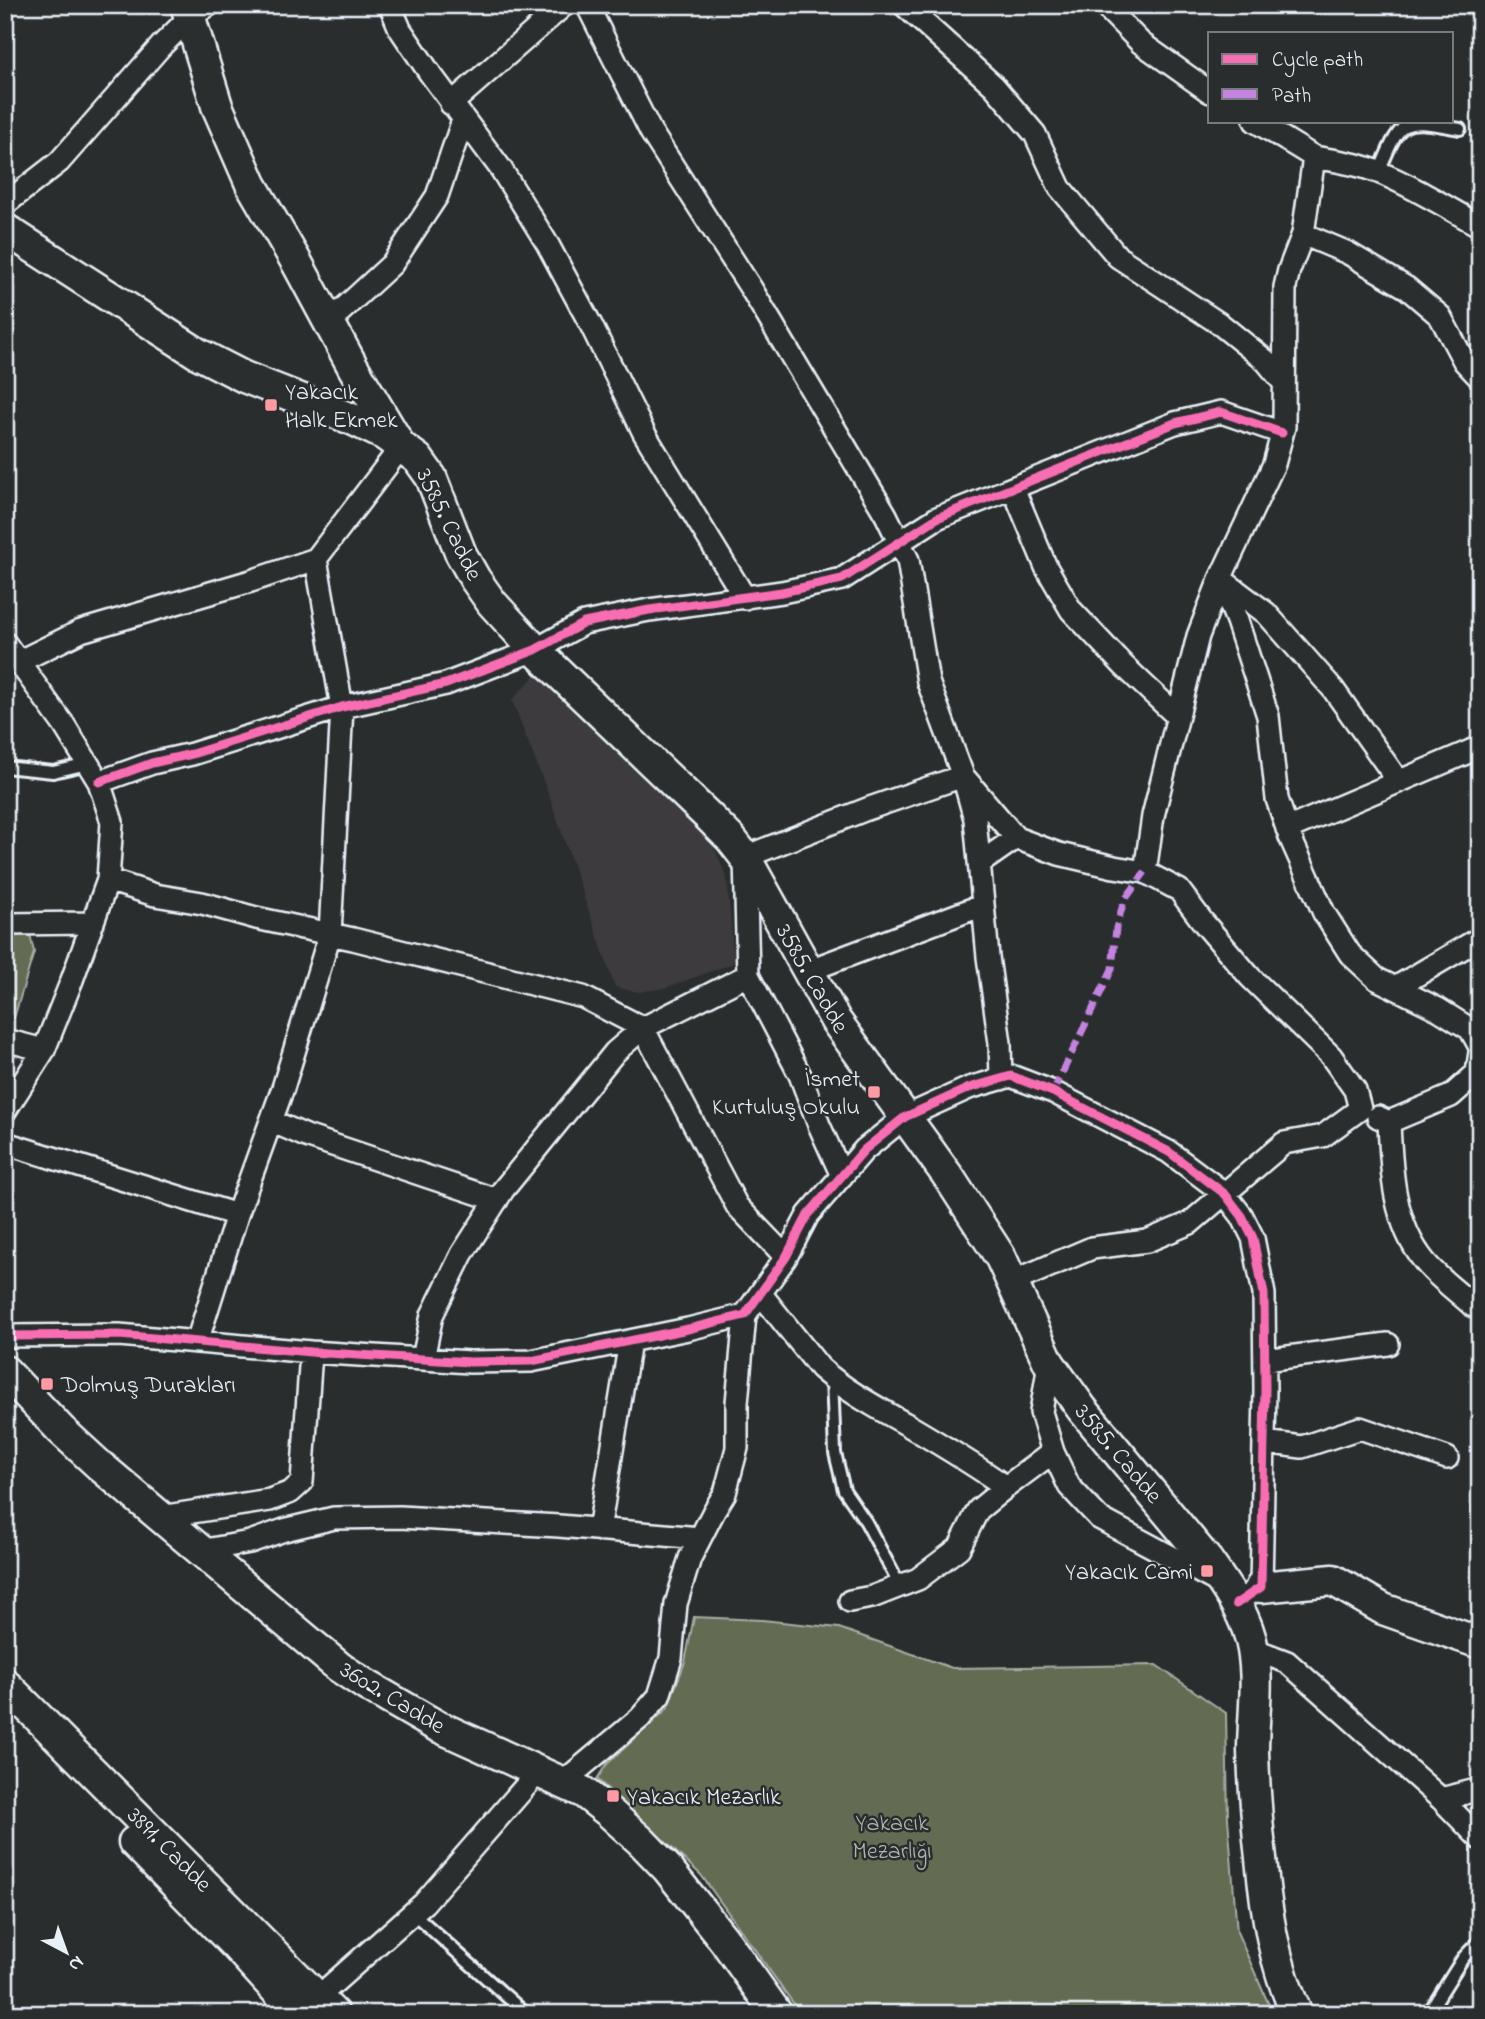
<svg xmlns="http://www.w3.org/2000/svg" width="1485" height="2019" font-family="'Indie Flower',sans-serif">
  <rect width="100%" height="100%" fill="#2a2d2e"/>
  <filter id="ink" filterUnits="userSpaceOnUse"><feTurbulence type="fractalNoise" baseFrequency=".0143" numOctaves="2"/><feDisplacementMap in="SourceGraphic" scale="14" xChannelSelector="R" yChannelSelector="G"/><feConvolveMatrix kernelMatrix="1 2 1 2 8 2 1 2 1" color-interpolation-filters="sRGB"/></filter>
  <g filter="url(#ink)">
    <path fill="#3e3b3e" d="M537,673L595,726L710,838L727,878L734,963L665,988L638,992L615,987L550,798L512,700Z"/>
    <path fill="#646c52" stroke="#a6aea5" stroke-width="2" d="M5,933L30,934L34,952L14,1018L5,1021Z
      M694,1617L762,1620L839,1628L952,1668L1156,1665L1226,1713L1228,1818L1237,1932L1273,2014H801L701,1875L597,1779L606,1765L667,1709L685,1662Z"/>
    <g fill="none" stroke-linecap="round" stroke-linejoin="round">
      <defs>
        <path id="lane" d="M1379,172C1402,116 1402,119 1460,129
          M5,767L53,772L88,764
          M832,1378L835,1453L844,1490L866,1522L900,1586
          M413,1913L526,2014
          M1428,2014L1463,1958L1480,1940"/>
        <path id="street" d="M390,5L400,29L429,72L501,169L548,245L591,325L644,433L745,598
          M587,5L651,132L752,290L886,515L908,560L928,682L963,776L975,819L988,957L1000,1043L1001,1079
          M904,5L994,86L1035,134L1060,188L1118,257L1220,324L1266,361L1284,383
          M1104,5L1141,43L1210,92
          M451,104L564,5
          M1255,121L1314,157
          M5,204L59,162L161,46L191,16L209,5
          M1303,234L1348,253L1407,288L1440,316L1464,361L1480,378
          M329,322L392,264L437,196L463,120
          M1013,488L1046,567L1071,610L1124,666L1177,716
          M1220,579L1237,621L1268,716L1277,799L1290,837L1324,913L1350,954L1377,979L1438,1009L1470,1029L1480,1047
          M1222,580L1266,613L1333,689L1399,782
          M5,643L64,725L99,782L112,822L108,880L72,980L44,1050L5,1111
          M18,662L81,631L251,581L316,559L401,447
          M99,782L152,763L192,754L342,707L446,684L535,650L584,623L649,610L782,592L842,579L937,518L1175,423L1221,412L1282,433
          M1287,829L1473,750H1480
          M980,863L1016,838
          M1145,872L1153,816L1198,636L1220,579L1274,464L1284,427L1285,287L1289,270L1303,234L1314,157C1335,161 1357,163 1378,172C1413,186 1446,207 1480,226
          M108,880L155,895L202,903L256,918L353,939L583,997L643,1028L737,1206L786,1257
          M5,924L93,923
          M807,971L983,905
          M1395,988L1480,938
          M5,1040L44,1050
          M1378,1117L1389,1122L1451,1096L1477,1073L1480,1052
          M271,1121L306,1136L497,1200
          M1389,1122C1391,1170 1393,1223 1425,1262C1438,1278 1458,1292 1473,1306L1480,1308
          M5,1143L237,1215
          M842,1176L819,1125L800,1075L748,975L745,857L867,809L963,776L1016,838L1059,854L1114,867L1145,872L1179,890L1203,922L1250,977L1331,1056L1355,1090L1360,1109
          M1012,1282L1092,1248L1147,1241L1190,1223L1284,1143L1323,1136L1360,1109
          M761,1294L820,1368C846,1391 876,1407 906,1424C940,1444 974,1464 1006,1487L1053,1452
          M5,1336L119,1335L311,1352L470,1362L531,1361L688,1329L745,1315L786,1257L808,1215L864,1150L905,1117L969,1088L1011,1076L1053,1092L1169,1152L1225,1194L1242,1216L1253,1238L1264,1294L1265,1390L1261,1587L1251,1593
          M197,1342L237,1215L283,1088L330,934L342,707L316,559
          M423,1359L432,1315L462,1254L503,1190L615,1052L643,1028L748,975
          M1265,1360L1388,1344
          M1049,1363L1041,1412L1053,1452L1069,1486L1099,1518L1220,1583
          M1264,1442L1302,1447L1360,1428L1447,1458
          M160,1517L270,1500L291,1492L302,1482L311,1352
          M599,1530L630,1341
          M200,1551L250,1542L284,1530L334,1518L400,1517L559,1526L700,1538
          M850,1601L872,1597L918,1579L959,1548L978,1510L1006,1487
          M1253,1649L1287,1662L1441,1799L1480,1839
          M562,1783L640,1718L659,1696L671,1658L676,1604L690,1558L714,1511L725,1493L737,1448V1403L745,1315
          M1441,1799L1480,1789
          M306,2006L318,1997L424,1903L538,1772"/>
        <path id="secondary" d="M186,5L217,106L251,184L297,263L353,367L399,444
          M5,229L197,353L244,377L354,420L385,435L418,459L431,477L461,554L475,579L492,603L535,650L707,815L731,839L745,857L836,1021L950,1179L1001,1258L1049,1363L1082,1409L1207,1560C1226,1587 1248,1617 1253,1650C1259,1683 1253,1718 1253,1751C1254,1787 1257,1823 1261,1858C1266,1912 1274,1965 1297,2014
          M5,1371L61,1430L99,1465L339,1667L366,1685L435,1725L583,1792L610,1813L641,1841L667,1868L725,1941L777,2014
          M1261,1587L1333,1580L1383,1609L1480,1643
          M5,1684L334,2014
          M134,1842L236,1946L298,2014"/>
      </defs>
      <use href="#lane" stroke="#e8f1f8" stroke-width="16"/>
      <use href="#street" stroke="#e8f1f8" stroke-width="26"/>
      <use href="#secondary" stroke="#e8f1f8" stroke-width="35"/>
      <use href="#lane" stroke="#2a2d2e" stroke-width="10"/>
      <use href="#street" stroke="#2a2d2e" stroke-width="21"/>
      <use href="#secondary" stroke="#2a2d2e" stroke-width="30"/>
      <path stroke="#c483df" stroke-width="7" stroke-dasharray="14 7" stroke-linecap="butt" d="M1053,1092L1112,969L1116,928L1124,901L1145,872"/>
      <defs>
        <path id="cycleway" d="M99,782L152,763L192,754L342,707L446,684L535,650L584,623L649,610L782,592L842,579L937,518L1175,423L1221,412L1282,433
          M5,1336L119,1335L311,1352L470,1362L531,1361L688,1329L745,1315L786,1257L808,1215L864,1150L905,1117L969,1088L1011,1076L1053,1092L1169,1152L1225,1194L1242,1216L1253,1238L1264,1294L1265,1390L1261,1587L1236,1604"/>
      </defs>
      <use href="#cycleway" stroke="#2a2d2e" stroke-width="13"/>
      <use href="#cycleway" stroke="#f96db3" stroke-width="9"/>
    </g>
  </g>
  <g fill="#ff9aa2" stroke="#2a2d2e" stroke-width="2.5">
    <rect x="264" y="398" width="14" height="14" rx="3.5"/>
    <rect x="867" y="1085" width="14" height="14" rx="3.5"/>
    <rect x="40" y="1377" width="14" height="14" rx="3.5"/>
    <rect x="1200" y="1564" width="14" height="14" rx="3.5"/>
    <rect x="606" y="1789" width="14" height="14" rx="3.5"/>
  </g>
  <g text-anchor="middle" stroke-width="5" stroke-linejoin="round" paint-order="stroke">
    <g font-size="24" fill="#e8f1f8" stroke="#2a2d2e" text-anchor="start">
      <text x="285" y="399">Yakacık<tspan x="285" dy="28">Halk Ekmek</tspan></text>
      <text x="860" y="1086" text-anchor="end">İsmet<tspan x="860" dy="28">Kurtuluş Okulu</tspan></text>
      <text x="61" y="1392">Dolmuş Durakları</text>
      <text x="1193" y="1579" text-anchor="end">Yakacık Cami</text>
      <text x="627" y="1804">Yakacık Mezarlık</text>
    </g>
    <g font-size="24" fill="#e8f1f8" stroke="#2a2d2e">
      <text transform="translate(450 524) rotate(64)" y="8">3585. Cadde</text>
      <text transform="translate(813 978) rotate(60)" y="8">3585. Cadde</text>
      <text transform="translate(1119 1453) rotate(50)" y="8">3585. Cadde</text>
      <text transform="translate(393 1697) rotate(31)" y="8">3602. Cadde</text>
      <text transform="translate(170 1849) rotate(45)" y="8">3891. Cadde</text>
    </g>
    <g font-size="24" fill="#adb5ad" stroke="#2a2d2e">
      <text x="892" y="1830">Yakacık<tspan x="892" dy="28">Mezarlığı</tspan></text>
    </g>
  </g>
  <rect width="1485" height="2019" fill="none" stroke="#2a2d2e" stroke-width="28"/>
  <rect x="14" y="14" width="1457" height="1991" fill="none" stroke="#e8f1f8" stroke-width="2.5" filter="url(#ink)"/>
  <rect x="1208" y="32" width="245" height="91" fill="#2a2d2e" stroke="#767b7f" stroke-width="2"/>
  <rect x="1222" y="54" width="35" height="10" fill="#f96db3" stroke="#767b7f" stroke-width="2"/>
  <text x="1272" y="66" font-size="21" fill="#e8f1f8">Cycle path</text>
  <rect x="1222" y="89" width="35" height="10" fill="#c483df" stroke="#767b7f" stroke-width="2"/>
  <text x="1272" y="102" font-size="21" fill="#e8f1f8">Path</text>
  <g transform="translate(66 1952) rotate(139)" stroke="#2a2d2e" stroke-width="5" paint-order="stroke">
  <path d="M0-5L12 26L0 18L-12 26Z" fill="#e8f1f8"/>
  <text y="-10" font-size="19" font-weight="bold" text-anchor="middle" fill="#e8f1f8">N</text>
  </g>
</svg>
